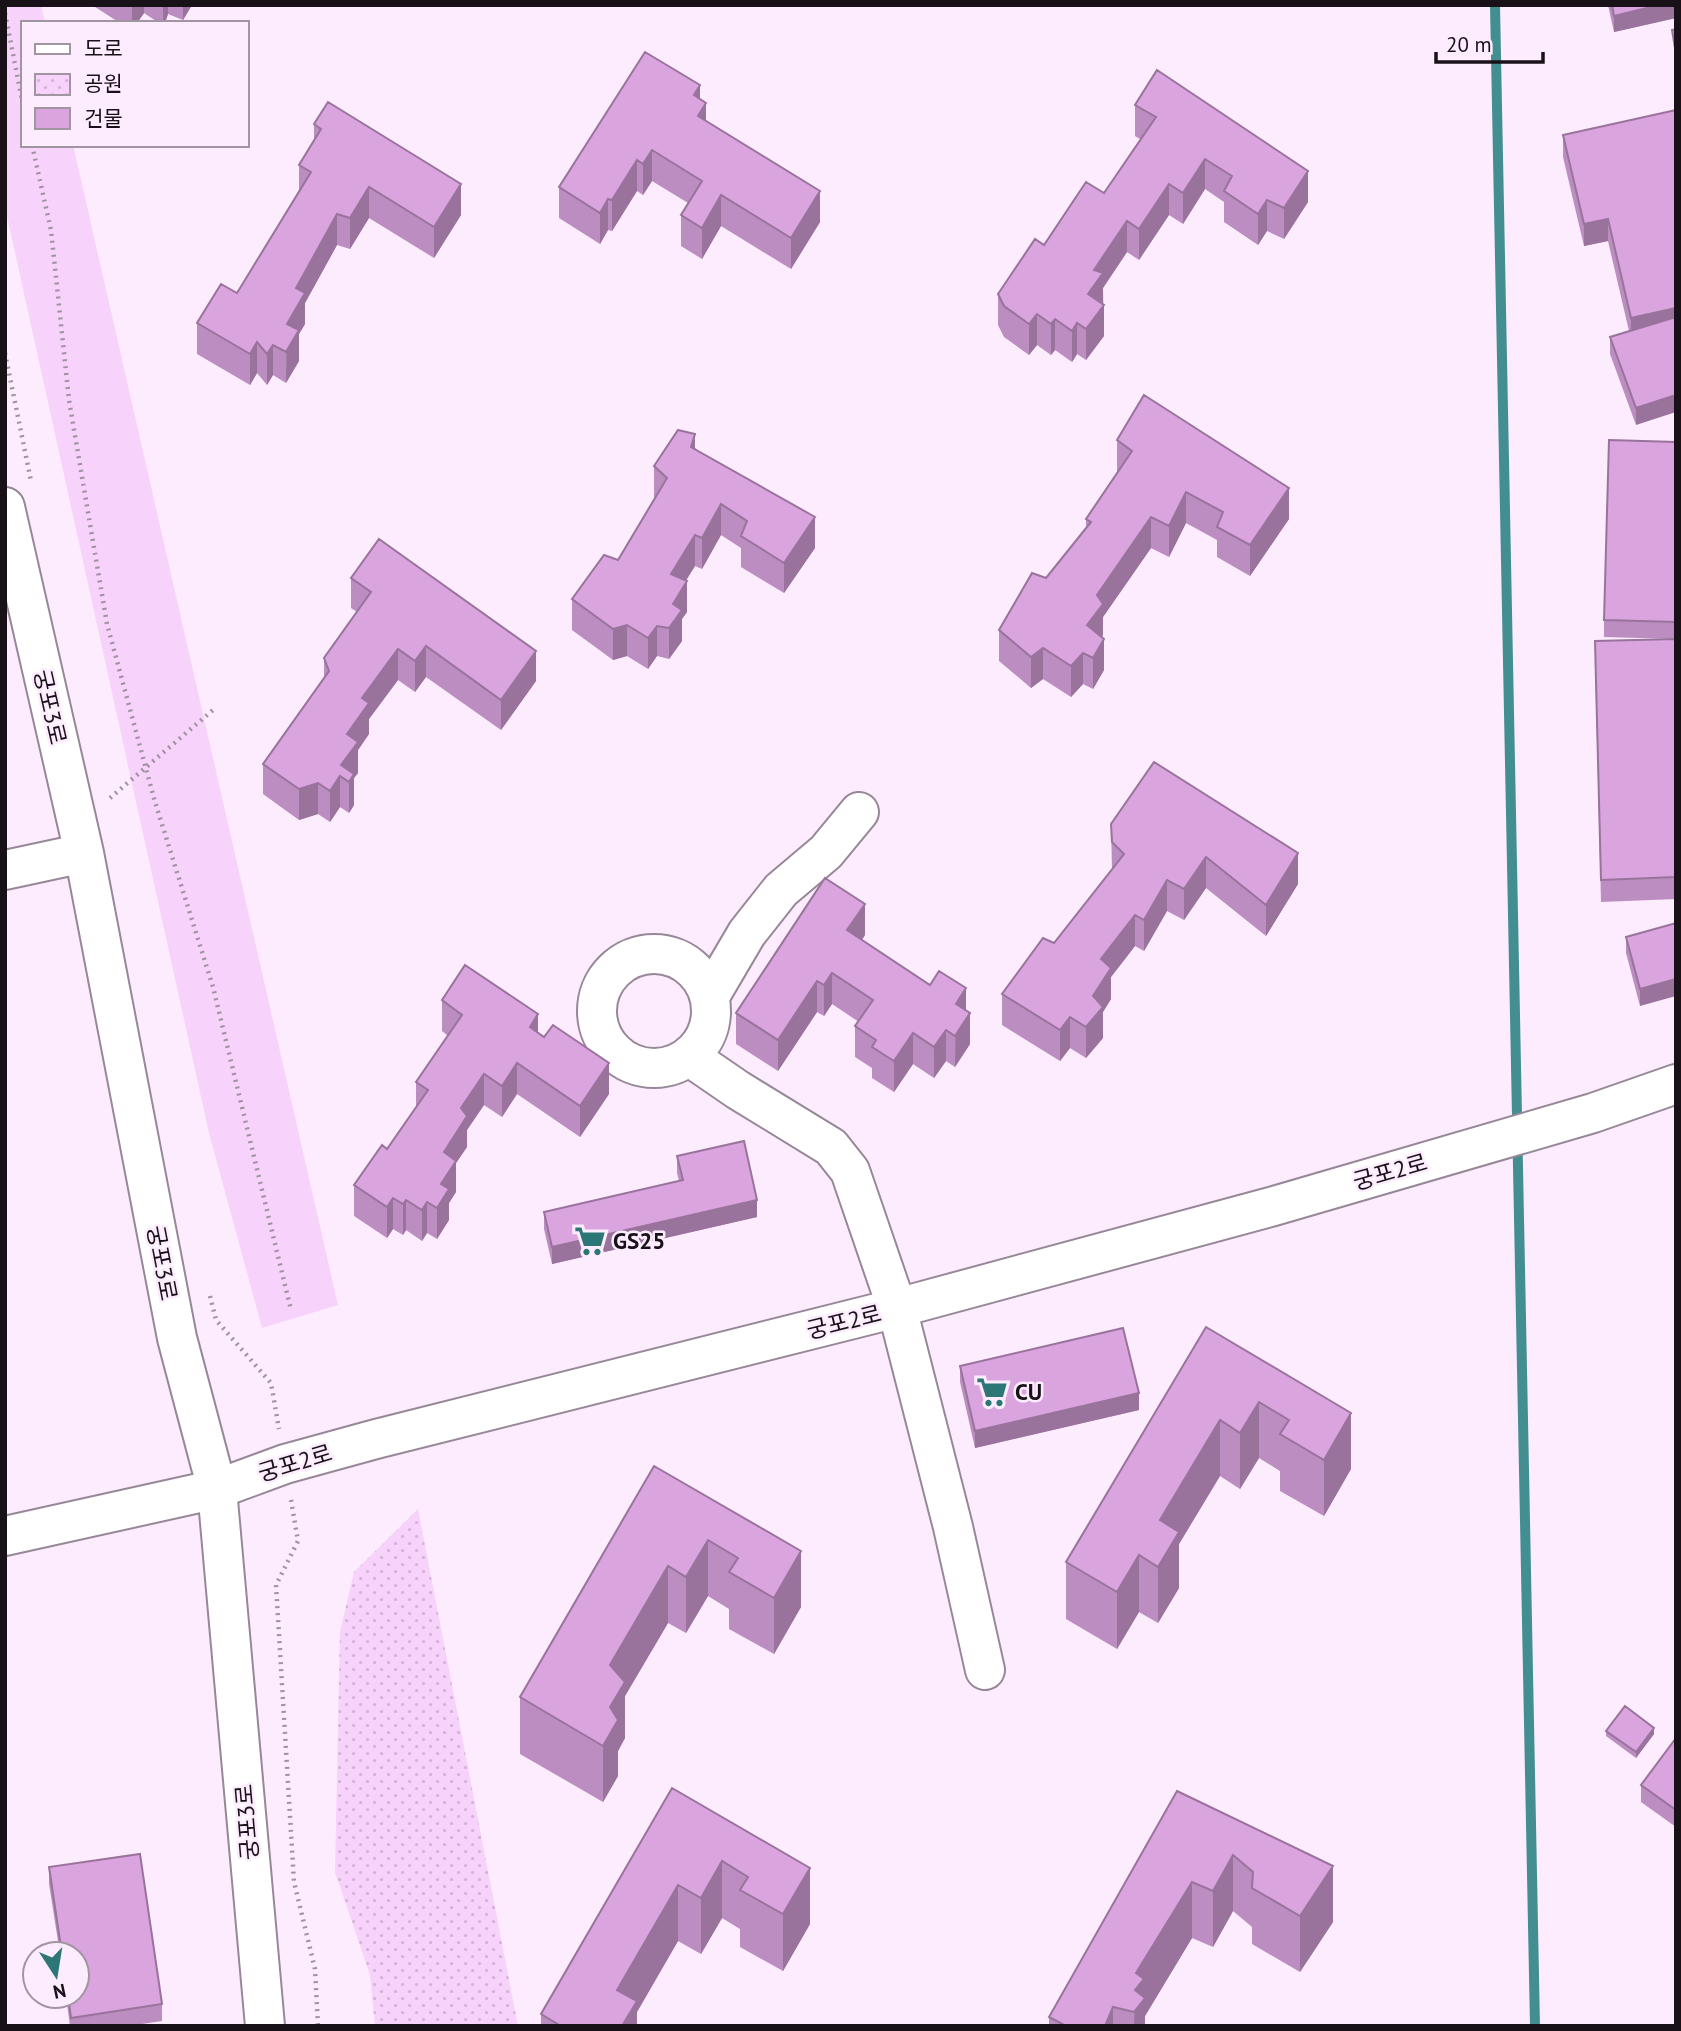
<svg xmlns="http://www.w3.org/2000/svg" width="1681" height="2031" font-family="'PT Sans','Noto Sans KR',sans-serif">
  <defs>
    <pattern id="park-dots" width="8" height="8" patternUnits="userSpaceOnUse" patternTransform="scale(1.75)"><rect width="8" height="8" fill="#f7d2fa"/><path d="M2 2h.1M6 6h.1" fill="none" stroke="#d3b3d6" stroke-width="1.8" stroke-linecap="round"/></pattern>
  </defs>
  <rect width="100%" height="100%" fill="#fdecfe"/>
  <path fill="#f7d2fa" d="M5,5H41L45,23H23V145H73L338,1305L262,1328L209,1133L5,207Z"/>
  <path fill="url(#park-dots)" d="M418,1509L518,2026H375L370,1975L335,1872L340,1632L354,1572Z"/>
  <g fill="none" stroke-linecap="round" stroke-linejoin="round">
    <path stroke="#438e90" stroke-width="10" d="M1495,5L1535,2026"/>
    <defs>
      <path id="minor" d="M5,507L84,853L177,1338L217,1489L265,2026
        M5,870L84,853
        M597 1011a57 57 0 1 1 114 0a57 57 0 1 1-114 0Z
        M710,996L747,933L781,890L826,852L859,812
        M690,1057L738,1090L831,1147L850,1171L897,1308L953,1527L985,1670
        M5,1536L217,1489L285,1464L376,1439L897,1308L1274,1206L1593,1113L1676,1084"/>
    </defs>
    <use href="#minor" stroke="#978898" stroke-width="42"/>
    <path stroke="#9f93a0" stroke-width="4.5" stroke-dasharray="2 5" stroke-linecap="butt" d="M5,13L23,105
      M32,145L51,230L69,400L107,624L155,802L213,987L291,1310
      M5,353L31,481
      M110,798L213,710
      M210,1296L216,1320L271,1383L279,1429
      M291,1500L298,1541L276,1585L294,1882L315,1969L318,2026"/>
    <use href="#minor" stroke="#fff" stroke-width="38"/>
  </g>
  <path fill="#bb8dc0" d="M92,5H192L183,20L168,14L165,23H159L144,13L137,23H120Z
    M1608,5H1676V18L1614,32Z
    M700,99L706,121L820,222L791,269L721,226L702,259L681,246V215L688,203L652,181L643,195L637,191L612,231L608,230L600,244L559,218V187Z
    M1135,105L1308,202L1284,239L1267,231L1258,245L1224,222V202L1205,189L1183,224L1169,215L1139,260L1127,252L1103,288L1104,336L1086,360L1077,354L1072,362L1055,350L1051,355L1037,345L1029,355L1004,337L998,325V294L1044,245L1104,193L1140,139L1135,136Z
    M1676,110L1636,425L1610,354V337L1629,331L1608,241L1584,246L1563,157V135Z
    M314,124L461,215L434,258L369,218L350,249L337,245L305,303V324L299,334V361L286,383L273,375L267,385L257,373L250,385L197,354V323L237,293L299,191V165L314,140Z
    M1117,440L1289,519L1250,576L1217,557V540L1186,523L1169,557L1151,548L1103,617V635L1102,637L1104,670L1093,689L1083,684L1071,697L1043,679L1031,688L999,661V630L1046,578L1086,528V519L1118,471H1117Z
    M1676,442V639L1604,637V620Z
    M695,448L815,548L784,593L741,567V548L721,535L702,569L695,566L686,580L687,612L682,619V641L669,659L657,656L648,669L627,656L613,660L572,630V599L618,560L655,498L654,497V466Z
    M351,578L536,681L501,730L426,677L415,692L398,680L369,719V734L358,750V773L354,778V805L349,813L340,807L330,822L318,814L299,820L263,794V764L324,678V658L357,612L351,608Z
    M1676,639V899L1601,902L1595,663Z
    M1111,824L1298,884L1266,936L1206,888L1184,920L1167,911L1144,951L1135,946L1111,977V999L1103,1012V1038L1086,1058L1070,1048L1060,1061L1002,1025V994L1054,943L1112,870Z
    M1676,923L1640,1006L1626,953V937Z
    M865,935L862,940L966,1010L970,1044L955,1067L946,1061L934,1078L913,1064L894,1092L872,1078V1068L855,1057V1026L859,1022L832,1004L824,1016L817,1012L778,1071L736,1044V1013Z
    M442,1000L538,1033L609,1094L580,1137L517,1094L502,1117L484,1105L467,1130V1147L456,1163V1192L449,1203V1220L437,1239L427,1233L422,1241L406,1230L403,1235L393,1229L387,1238L354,1216V1185L387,1149L416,1107V1082L448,1036L442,1031Z
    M677,1156L757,1217L552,1264L544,1229V1212L679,1181L677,1173Z
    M1206,1327L1351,1469L1324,1516L1280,1491V1471L1259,1458L1240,1489L1220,1476L1179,1544V1588L1158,1623L1139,1612L1117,1649L1066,1619V1562Z
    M960,1366L1139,1410L975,1448L960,1382Z
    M654,1466L801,1607L774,1654L729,1629V1609L708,1596L686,1633L668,1623L625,1696V1738L618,1751V1776L603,1802L520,1754V1697Z
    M1606,1731L1654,1734L1636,1758L1606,1736Z
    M1676,1738V1827L1641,1802V1785Z
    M672,1788L810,1924L783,1971L740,1947V1929L722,1918L701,1954L678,1941L637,2012V2026H541V2014Z
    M1177,1791L1333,1922L1300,1972L1252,1944V1927L1233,1911L1213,1947L1192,1938L1145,2016V2026H1049V2017Z
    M49,1867L162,2004V2021L129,2026H70L66,1996H77V1954H60L49,1884Z"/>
  <path fill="#99739c" d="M132,5H144V13L137,23H132Z
    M163,5H168V14L165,23H163Z
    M183,5H192L183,20Z
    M1659,5H1676V18L1614,32V16Z
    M700,85V114L706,103V134L698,147L694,95Z
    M652,150V181L643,195V164Z
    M1205,159V189L1183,224V193Z
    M637,160V191L612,231V200Z
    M1308,171V202L1284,239V208Z
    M461,184V215L434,258V227Z
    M1169,184V215L1139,260V229Z
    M369,187V218L350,249V218Z
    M820,191V222L791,269V238Z
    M721,195V226L702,259V228Z
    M608,199V230L600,244V213Z
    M1267,200V231L1258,245V214Z
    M337,214V245L305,303V324L299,334V361L286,383L287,324L296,288Z
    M1608,219V241L1584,246V224Z
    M1127,221V252L1103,288V304L1088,294L1094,270Z
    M1104,305V336L1086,360V329Z
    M1676,308V330L1631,339V318Z
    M1037,314V345L1029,355V324Z
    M1055,319V350L1051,355V324Z
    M1077,323V354L1072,362V331Z
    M257,342V373L250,385V354Z
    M273,345V375L267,385V354Z
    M1676,395V412L1636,425V408Z
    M695,434V465L691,447Z
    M1289,488V519L1250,576V545Z
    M1186,492V523L1169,557V526Z
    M721,504V535L702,569V538Z
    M815,517V548L784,593V563Z
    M1151,517V548L1103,617V635L1087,656V625L1097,595Z
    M695,535V566L671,605V574Z
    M687,581V612L682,619V641L669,659V628L673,604Z
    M627,625V656L613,660V629Z
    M657,626V656L648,669V638Z
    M1104,639V670L1093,689V658Z
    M426,646V677L415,692V661Z
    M1043,648V679L1031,688V657Z
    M398,649V680L369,719V734L358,750V773L354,778V805L349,813V782L341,765L347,734L362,698Z
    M536,651V681L501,730V700Z
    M1083,653V684L1071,697V666Z
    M340,776V807L330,822V791Z
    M318,783V814L299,820V789Z
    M1298,853V884L1266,936V905Z
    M1206,857V888L1184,920V889Z
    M1167,880V911L1144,951V920Z
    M865,904V935L847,961V930Z
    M1135,915V946L1111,977V999L1103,1012V1038L1086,1058V1027L1101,959Z
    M832,973V1004L824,1016V985Z
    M1676,979V996L1640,1006V989Z
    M817,981V1012L778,1071V1040Z
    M966,988V1019L970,1013V1044L955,1067L956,1004Z
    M538,1014V1045L530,1027Z
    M1070,1017V1048L1060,1061V1030Z
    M946,1030V1061L934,1078V1047Z
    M913,1033V1064L894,1092V1061Z
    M517,1063V1094L502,1117V1086Z
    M609,1063V1094L580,1137V1106Z
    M484,1074V1105L467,1130V1147L456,1163V1192L449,1203V1220L437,1239V1208L441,1184L444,1152L461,1108Z
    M393,1198V1229L387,1238V1207Z
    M406,1200V1230L403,1235V1204Z
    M757,1200V1217L552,1264V1247Z
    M427,1202V1233L422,1241V1210Z
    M1139,1393V1410L975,1448V1431Z
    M1259,1402V1458L1240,1489V1433Z
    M1351,1413V1469L1324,1516V1460Z
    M1220,1420V1476L1179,1544V1588L1158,1623V1567L1160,1520Z
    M708,1540V1596L686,1633V1577Z
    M801,1551V1607L774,1654V1598Z
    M1139,1555V1612L1117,1649V1592Z
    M668,1566V1623L625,1696V1738L618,1751V1776L603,1802V1746L610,1665Z
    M1654,1728V1734L1636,1758V1752Z
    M1233,1855V1911L1213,1947V1891Z
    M722,1861V1918L701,1954V1898Z
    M1333,1866V1922L1300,1972V1916Z
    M810,1868V1924L783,1971V1914Z
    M1192,1882V1938L1145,2016V2026H1134L1136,1973Z
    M678,1885V1941L637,2012V2026H617V1990Z
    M1113,2007V2026H1105Z"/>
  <path fill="#daa4df" stroke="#99739c" stroke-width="2" d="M1612,5H1659L1614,16Z
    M1676,29V54L1672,30Z
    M645,52L700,85L694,95L706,103L698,116L820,191L791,238L721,195L702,228L681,215L702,181L652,150L643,164L637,160L612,200L608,199L600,213L559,187Z
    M1157,70L1308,171L1284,208L1267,200L1258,214L1224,191L1232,176L1205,159L1183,193L1169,184L1139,229L1127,221L1094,270L1103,273L1088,294L1104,305L1086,329L1077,323L1072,331L1055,319L1051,324L1037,314L1029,324L1004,306L998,294L1035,239L1044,245L1086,182L1104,193L1156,117L1135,105Z
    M328,102L461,184L434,227L369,187L350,218L337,214L296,288L305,293L287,324L299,330L286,352L273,345L267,354L257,342L250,354L197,323L221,284L237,293L311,172L299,165L321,129L314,124Z
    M1676,110V308L1631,318L1608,219L1584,224L1563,135Z
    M1676,317V395L1636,408L1610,337Z
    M1144,395L1289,488L1250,545L1217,527L1223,512L1186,492L1169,526L1151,517L1097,595L1103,604L1087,625L1104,639L1093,658L1083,653L1071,666L1043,648L1031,657L999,630L1032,573L1046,578L1091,522L1086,519L1132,451L1117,440Z
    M678,430L695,434L691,447L815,517L784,563L741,536L747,521L721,504L702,538L695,535L671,574L687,581L673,604L682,610L669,628L657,626L648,638L627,625L613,629L572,599L604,555L618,560L667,478L654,466Z
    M1609,440L1676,442V622L1604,620Z
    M379,539L536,651L501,700L426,646L415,661L398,649L362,698L369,703L347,734L358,742L341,765L354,774L349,782L340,776L330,791L318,783L299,789L263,764L329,671L324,658L371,592L351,578Z
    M1676,639V877L1601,880L1595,641Z
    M1154,762L1298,853L1266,905L1206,857L1184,889L1167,880L1144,920L1135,915L1101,959L1111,968L1093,996L1103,1007L1086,1027L1070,1017L1060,1030L1002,994L1043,938L1054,943L1124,854L1112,842L1111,824Z
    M825,878L865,904L847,930L930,985L939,971L966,988L956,1004L970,1013L955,1036L946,1030L934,1047L913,1033L894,1061L872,1047L876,1040L855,1026L873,1000L832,973L824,985L817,981L778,1040L736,1013Z
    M1676,923V979L1640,989L1626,937Z
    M465,965L538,1014L530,1027L544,1037L553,1025L609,1063L580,1106L517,1063L502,1086L484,1074L461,1108L467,1116L444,1152L456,1161L441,1184L449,1189L437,1208L427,1202L422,1210L406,1200L403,1204L393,1198L387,1207L354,1185L382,1145L387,1149L428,1090L416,1082L462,1015L442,1000Z
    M744,1141L757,1200L552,1247L544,1212L683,1180L677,1156Z
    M1206,1327L1351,1413L1324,1460L1280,1434L1289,1420L1259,1402L1240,1433L1220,1420L1160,1520L1179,1532L1158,1567L1139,1555L1117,1592L1066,1562Z
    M1123,1328L1139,1393L975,1431L960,1366Z
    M654,1466L801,1551L774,1598L729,1572L738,1558L708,1540L686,1577L668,1566L610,1665L625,1682L610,1707L618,1720L603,1746L520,1697Z
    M1625,1706L1654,1728L1636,1752L1606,1731Z
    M1676,1738V1810L1641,1785Z
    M672,1788L810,1868L783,1914L740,1890L748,1877L722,1861L701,1898L678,1885L617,1990L637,2001L622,2026H561L541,2014Z
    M1177,1791L1333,1866L1300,1916L1252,1888L1253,1872L1233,1855L1213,1891L1192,1882L1136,1973L1144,1979L1135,1990L1145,1998L1134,2012L1113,2007L1105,2026H1066L1049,2017Z
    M140,1854L162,2004L71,2018L68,1996H77V1954H62L49,1867Z"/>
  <defs>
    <symbol id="supermarket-bare" viewBox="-9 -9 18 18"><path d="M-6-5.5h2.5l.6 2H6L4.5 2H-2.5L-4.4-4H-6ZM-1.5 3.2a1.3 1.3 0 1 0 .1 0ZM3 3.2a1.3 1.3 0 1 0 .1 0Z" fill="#2c7676" stroke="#fdecfe" stroke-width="2.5" paint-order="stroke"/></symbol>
  </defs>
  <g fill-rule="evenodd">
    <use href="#supermarket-bare" x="568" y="1219" width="44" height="44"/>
    <use href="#supermarket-bare" x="970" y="1370" width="44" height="44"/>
  </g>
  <g text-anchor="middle" stroke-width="5" stroke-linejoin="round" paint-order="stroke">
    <g font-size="23" fill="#181218" stroke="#fdecfe">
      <text transform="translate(50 707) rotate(77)" y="8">궁포3로</text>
      <text transform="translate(1390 1172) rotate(-16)" y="8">궁포2로</text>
      <text transform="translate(162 1263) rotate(79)" y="8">궁포3로</text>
      <text transform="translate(844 1322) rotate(-14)" y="8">궁포2로</text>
      <text transform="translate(295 1463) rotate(-17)" y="8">궁포2로</text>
      <text transform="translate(247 1822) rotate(-95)" y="8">궁포3로</text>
    </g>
    <g font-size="23" font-weight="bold" fill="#181218" stroke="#fdecfe" text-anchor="start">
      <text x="613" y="1249">GS25</text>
      <text x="1015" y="1400">CU</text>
    </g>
  </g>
  <rect width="1681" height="2031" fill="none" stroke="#181218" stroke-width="14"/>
  <rect x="21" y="21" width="228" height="126" fill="#fdecfe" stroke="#a195a2" stroke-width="2"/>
  <rect x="35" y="44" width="35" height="10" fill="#ffffff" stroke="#a195a2" stroke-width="2"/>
  <text x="84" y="56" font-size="21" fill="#181218">도로</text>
  <rect x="35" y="74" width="35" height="21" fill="url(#park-dots)" stroke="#a195a2" stroke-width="2"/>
  <text x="84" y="91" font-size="21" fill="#181218">공원</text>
  <rect x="35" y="108" width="35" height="21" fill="#daa4df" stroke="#a195a2" stroke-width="2"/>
  <text x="84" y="126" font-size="21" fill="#181218">건물</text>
  <g transform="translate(56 1975) rotate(168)"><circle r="33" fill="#fdecfe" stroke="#a195a2" stroke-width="2"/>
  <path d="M0-5L12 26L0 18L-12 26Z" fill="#2c7676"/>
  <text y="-10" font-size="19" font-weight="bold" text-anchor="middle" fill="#181218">N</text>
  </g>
  <path d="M1436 52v10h107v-10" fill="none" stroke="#181218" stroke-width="3.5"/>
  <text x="1446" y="52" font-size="21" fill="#181218" stroke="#fdecfe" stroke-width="5" paint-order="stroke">20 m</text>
</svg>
